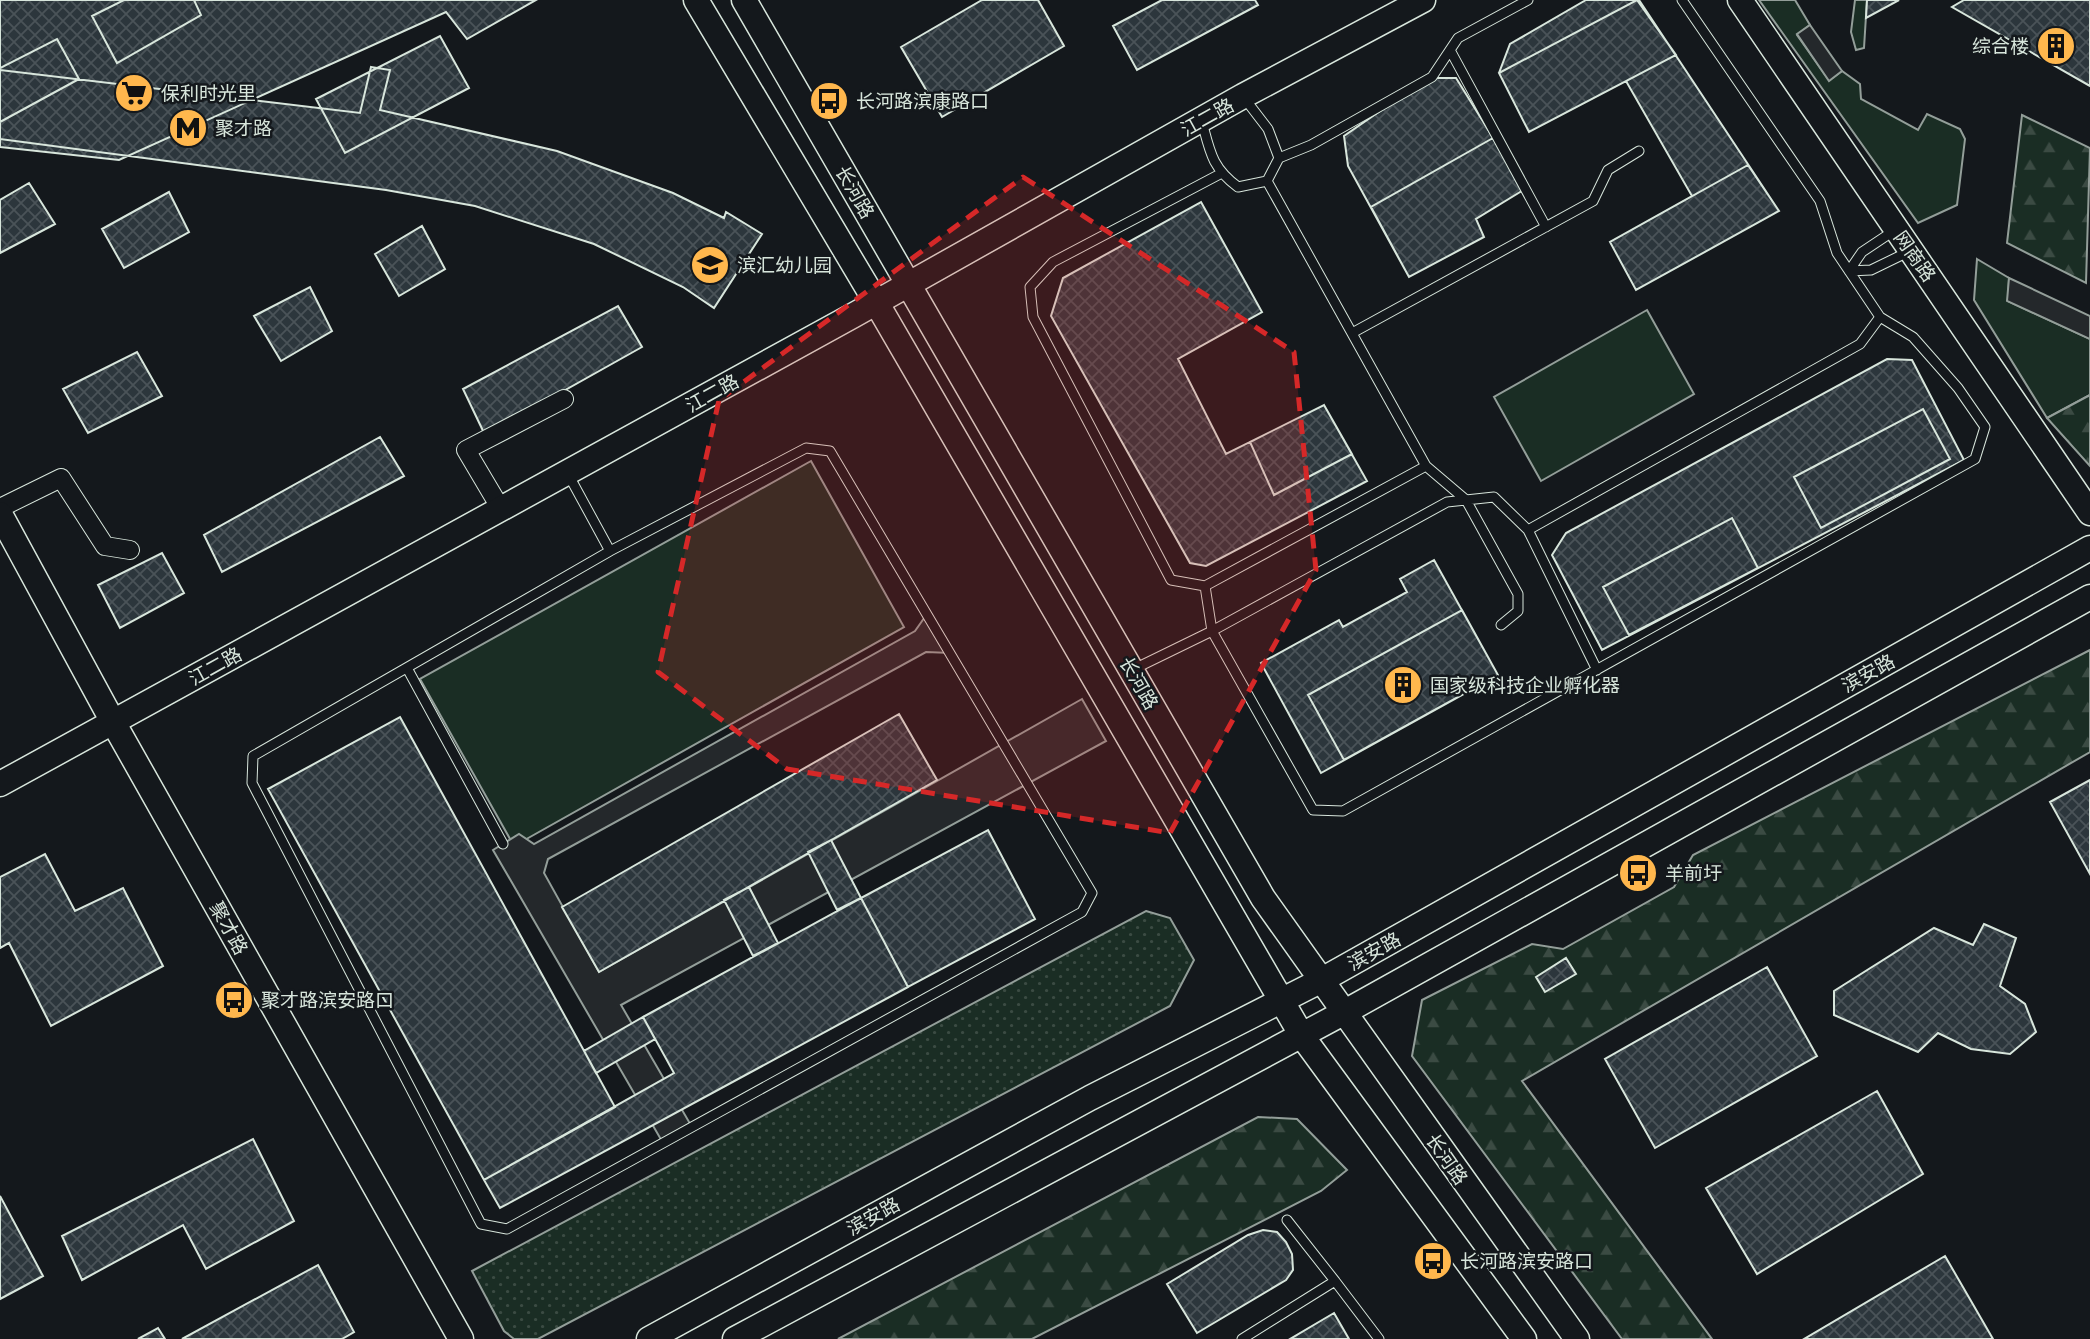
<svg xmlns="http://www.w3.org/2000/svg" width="2090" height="1339" font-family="Poppins,'Noto Sans SC',sans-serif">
  <defs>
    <pattern id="forest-firs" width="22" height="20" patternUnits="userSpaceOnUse" patternTransform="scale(1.75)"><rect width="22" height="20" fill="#1a2d24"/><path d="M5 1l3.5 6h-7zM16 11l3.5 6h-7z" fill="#3b4b43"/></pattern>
    <pattern id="park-dots" width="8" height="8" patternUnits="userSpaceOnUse" patternTransform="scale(1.75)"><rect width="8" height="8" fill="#1a2d24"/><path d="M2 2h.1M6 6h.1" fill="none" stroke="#3b4b43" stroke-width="1.8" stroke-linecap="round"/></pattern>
    <pattern id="building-cross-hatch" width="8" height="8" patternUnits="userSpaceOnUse" patternTransform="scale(1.75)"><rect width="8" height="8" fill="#2c363c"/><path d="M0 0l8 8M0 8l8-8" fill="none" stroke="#4a5358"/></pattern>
  </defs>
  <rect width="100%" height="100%" fill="#14181c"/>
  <path fill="#1a2d24" stroke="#939e99" stroke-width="2" d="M1759,0H1795L1810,25L1797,35L1829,80L1842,71L1860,84L1861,99L1918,130L1927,114L1960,129L1965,139L1957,205L1918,223Z
    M1855,0H1867L1864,48L1856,50L1851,32Z
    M1977,259L2009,278L2008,301L2090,339V395L2047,418L1974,300Z
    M1647,310L1694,394L1541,481L1494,397Z
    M811,461L904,627L514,846L420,679Z"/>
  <path fill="url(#forest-firs)" stroke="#939e99" stroke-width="2" d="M2022,115L2090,148L2086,283L2007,243Z
    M2090,395V466L2047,418Z
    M2090,650V752L1522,1081L1712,1339H1622L1412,1056L1422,1000L1532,944L1563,949L1674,887L1693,855Z
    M1258,1117L1297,1119L1347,1170L1321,1191L1032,1339H838Z"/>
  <path fill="url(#park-dots)" stroke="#939e99" stroke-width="2" d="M1146,911L1170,918L1194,960L1170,1006L538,1339H514L504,1331L472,1271Z"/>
  <path fill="#24282b" stroke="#939e99" stroke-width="2" d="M1810,25L1842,71L1829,81L1797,34Z
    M2009,278L2090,316V339L2007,301Z
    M927,614L950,653L926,652L548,859L544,873L599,972L1082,699L1106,741L621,1005L692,1127L663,1143L493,850L519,834L534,844L915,631Z"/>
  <path fill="url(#building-cross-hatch)" stroke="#d8e6dc" stroke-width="2" d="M0,0H536L467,39L446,12L119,160L0,147Z
    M124,0H194L201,15L117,63L92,16Z
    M982,0H1038L1064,46L942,117L901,47Z
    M1162,0H1255L1258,5L1137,70L1113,26Z
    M1586,0H1639L1779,211L1636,290L1610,242L1692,196L1626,81L1529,132L1499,73L1510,44Z
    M1637,0L1676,55L1529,132L1499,73Z
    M1867,0H1899L1866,18Z
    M1964,0H2090V86L1952,7Z
    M440,36L469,88L345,153L316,99Z
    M57,39L79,79L0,122V68Z
    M371,67L390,70L380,110L557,151L673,193L724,218L726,212L762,234L714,308L683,287L594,244L475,206L386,190L0,139V70L360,113Z
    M1428,78H1456L1525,189L1476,219L1484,237L1409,277L1348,166L1344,136Z
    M1493,138L1525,189L1476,219L1484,237L1409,277L1371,207Z
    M1748,165L1779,211L1636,290L1610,242Z
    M29,183L55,224L0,253V200Z
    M169,192L189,232L124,268L102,229Z
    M1201,202L1262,312L1178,359L1226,454L1324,405L1367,481L1206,566L1190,563L1051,316L1063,278Z
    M422,226L445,269L399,296L375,254Z
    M310,287L332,331L281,361L254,316Z
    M618,306L642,347L485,435L463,389Z
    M137,352L162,396L88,433L63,389Z
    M1887,359L1912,360L1964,460L1602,650L1552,555L1566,533Z
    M1324,405L1352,454L1274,495L1250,442Z
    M1923,409L1950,459L1821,528L1794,477Z
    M380,437L404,476L222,572L204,535Z
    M1732,518L1758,568L1629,635L1603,587Z
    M162,553L184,593L120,628L98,585Z
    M1434,560L1498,675L1321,773L1261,663L1339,620L1343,627L1407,592L1400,579Z
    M1462,610L1498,675L1344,760L1308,695Z
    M899,714L937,780L599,972L562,907Z
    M400,717L615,1107L484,1180L268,789Z
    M2090,780V874L2050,802Z
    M988,830L1035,919L908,987L861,898Z
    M831,840L861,898L837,910L808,852Z
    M45,854L75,911L123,888L163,966L51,1026L9,943L0,948V877Z
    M749,887L778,943L753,956L724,900Z
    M861,898L908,987L500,1208L484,1180L674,1073L643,1017Z
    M1984,924L2016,938L2000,986L2025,1004L2036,1032L2010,1054L1971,1049L1938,1033L1918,1052L1834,1015V991L1934,928L1973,945Z
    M1566,958L1576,974L1545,992L1536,977Z
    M1767,967L1817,1056L1655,1148L1605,1059Z
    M643,1017L655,1039L596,1073L584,1051Z
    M1877,1091L1923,1174L1757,1274L1706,1188Z
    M253,1139L294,1221L206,1269L183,1225L82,1280L62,1236Z
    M0,1196L43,1276L0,1299Z
    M1263,1230L1277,1232L1286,1242L1292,1254L1293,1270L1286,1280L1197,1333L1167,1284L1248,1235Z
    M1945,1256L1993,1339H1804Z
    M318,1265L354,1332L342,1339H182Z
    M1334,1313L1349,1339H1290Z
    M158,1328L165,1339H138Z"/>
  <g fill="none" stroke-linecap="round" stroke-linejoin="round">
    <defs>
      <path id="lane" d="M1450,50L1546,227
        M1202,122C1210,152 1212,168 1238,187L1267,181L1279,158L1268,129L1245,99
        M1279,158L1311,145L1432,77L1458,38L1528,0
        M1220,174L1053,262L1030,287L1033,317L1171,580L1205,586L1426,466L1267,181
        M1895,230L1862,252L1849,271L1871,270L1908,252
        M1354,332L1593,201L1608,170L1639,151
        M1426,466L1466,500L1518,594V611L1501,625
        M568,474L610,551L253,756L252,783L481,1224L507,1229L1082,912L1092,893L830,451L806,448L610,551
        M1528,530L1860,344L1880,317
        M1205,586L1212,631L1313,810L1343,811L1975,459L1985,427L1958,388L1913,337L1880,317L1837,253L1820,201L1682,0
        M407,668L503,844
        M1132,670L1212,631L1447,502L1494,497L1528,530L1597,670
        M1287,1220L1335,1281
        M1242,1339L1335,1281L1379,1339"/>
      <path id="street" d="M0,508L61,478L105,546L130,550
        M501,509L466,450L564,399"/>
      <path id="secondary" d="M696,0L876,302L1302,1036L1524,1339
        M744,0L1263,898L1577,1339
        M1740,0L2090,513
        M0,514L113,722L461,1339
        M0,784L854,315L1243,96L1423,0
        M649,1339L1090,1098L1320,981L2090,548
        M735,1339L1343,1013L2090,597"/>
    </defs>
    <use href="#lane" stroke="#d8e6dc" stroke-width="11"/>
    <use href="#street" stroke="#d8e6dc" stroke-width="20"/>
    <use href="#secondary" stroke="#d8e6dc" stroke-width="27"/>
    <use href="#lane" stroke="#14181c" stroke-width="9"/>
    <use href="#street" stroke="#14181c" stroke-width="18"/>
    <use href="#secondary" stroke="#14181c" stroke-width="24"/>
  </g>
  <path fill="#d62828" fill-opacity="0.2" stroke="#d62828" stroke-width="5" stroke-dasharray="14 9" stroke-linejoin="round" d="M1023,177L1294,352L1316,570L1170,833L787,769L658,672L719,400Z"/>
  <defs>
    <symbol id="building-disc" viewBox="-11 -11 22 22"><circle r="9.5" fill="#ffb74d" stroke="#14181c"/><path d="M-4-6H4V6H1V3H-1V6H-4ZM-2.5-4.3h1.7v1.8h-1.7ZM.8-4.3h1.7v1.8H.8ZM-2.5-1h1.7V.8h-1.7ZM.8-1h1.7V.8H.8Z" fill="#111"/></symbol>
    <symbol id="supermarket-disc" viewBox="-11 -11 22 22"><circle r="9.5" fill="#ffb74d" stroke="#14181c"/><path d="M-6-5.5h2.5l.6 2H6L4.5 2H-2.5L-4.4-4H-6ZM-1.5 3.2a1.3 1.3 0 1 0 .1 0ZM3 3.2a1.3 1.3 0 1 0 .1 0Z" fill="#111"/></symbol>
    <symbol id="bus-disc" viewBox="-11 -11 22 22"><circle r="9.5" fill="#ffb74d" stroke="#14181c"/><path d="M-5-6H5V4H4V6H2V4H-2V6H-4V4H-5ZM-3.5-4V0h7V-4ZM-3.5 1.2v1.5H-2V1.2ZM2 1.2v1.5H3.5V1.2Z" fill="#111"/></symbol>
    <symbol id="metro-disc" viewBox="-11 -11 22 22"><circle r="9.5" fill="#ffb74d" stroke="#14181c"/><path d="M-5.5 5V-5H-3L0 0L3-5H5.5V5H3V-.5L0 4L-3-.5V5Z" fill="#111"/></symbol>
    <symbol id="school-disc" viewBox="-11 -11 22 22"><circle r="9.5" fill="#ffb74d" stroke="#14181c"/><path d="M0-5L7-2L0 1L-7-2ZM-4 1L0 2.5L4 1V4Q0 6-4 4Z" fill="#111"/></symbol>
  </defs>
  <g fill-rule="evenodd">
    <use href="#building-disc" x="2034" y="24" width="44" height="44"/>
    <use href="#supermarket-disc" x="112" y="71" width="44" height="44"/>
    <use href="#bus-disc" x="807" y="79" width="44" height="44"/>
    <use href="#metro-disc" x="166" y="106" width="44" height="44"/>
    <use href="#school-disc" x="688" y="243" width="44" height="44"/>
    <use href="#building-disc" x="1381" y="663" width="44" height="44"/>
    <use href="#bus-disc" x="1616" y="851" width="44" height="44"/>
    <use href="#bus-disc" x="212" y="978" width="44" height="44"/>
    <use href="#bus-disc" x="1411" y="1239" width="44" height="44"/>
  </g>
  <g text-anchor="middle" stroke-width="5" stroke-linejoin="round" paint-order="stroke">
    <g font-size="19" fill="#d8e6dc" stroke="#14181c" text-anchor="start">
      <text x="2029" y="53" text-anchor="end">综合楼</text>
      <text x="161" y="100">保利时光里</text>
      <text x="856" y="108">长河路滨康路口</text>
      <text x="215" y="135">聚才路</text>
      <text x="737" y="272">滨汇幼儿园</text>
      <text x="1430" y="692">国家级科技企业孵化器</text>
      <text x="1665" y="880">羊前圩</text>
      <text x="261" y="1007">聚才路滨安路口</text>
      <text x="1460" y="1268">长河路滨安路口</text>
    </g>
    <g font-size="19" fill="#d8e6dc" stroke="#14181c">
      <text transform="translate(1207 117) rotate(-29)" y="7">江二路</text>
      <text transform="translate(855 192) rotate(60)" y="7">长河路</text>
      <text transform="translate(1915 256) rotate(55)" y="7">网商路</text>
      <text transform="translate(712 393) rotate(-29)" y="7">江二路</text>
      <text transform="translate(215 666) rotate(-29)" y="7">江二路</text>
      <text transform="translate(1868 673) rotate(-29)" y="7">滨安路</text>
      <text transform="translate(1139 683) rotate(60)" y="7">长河路</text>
      <text transform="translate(229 928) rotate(61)" y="7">聚才路</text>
      <text transform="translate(1374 951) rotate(-29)" y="7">滨安路</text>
      <text transform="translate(1447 1159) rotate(55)" y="7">长河路</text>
      <text transform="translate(873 1216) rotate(-29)" y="7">滨安路</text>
    </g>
  </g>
</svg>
